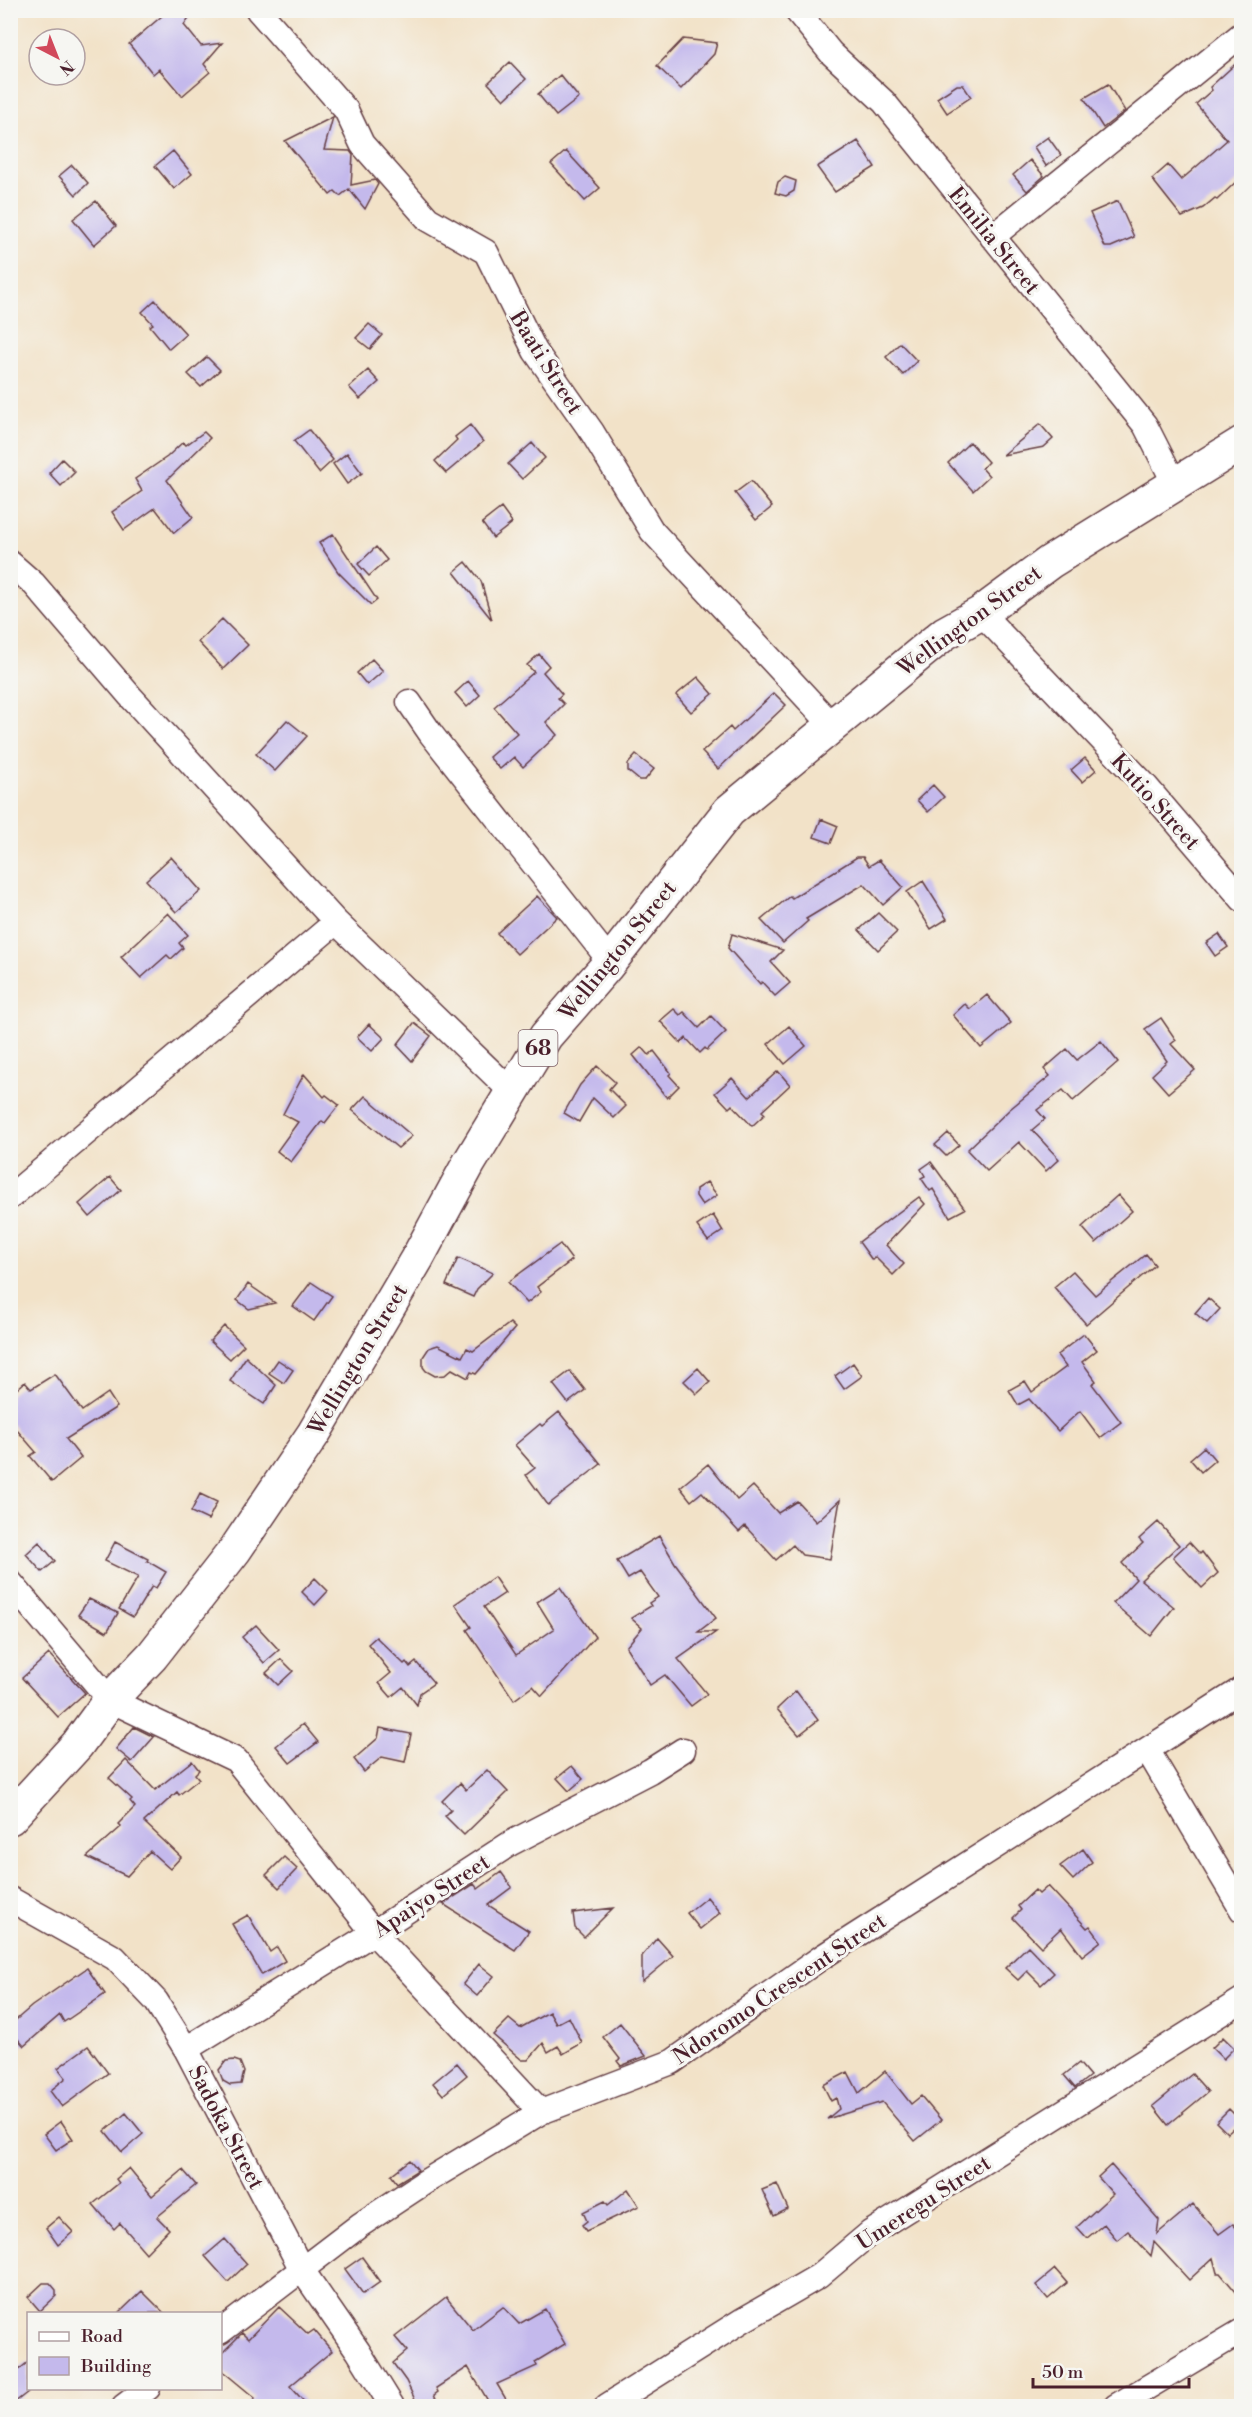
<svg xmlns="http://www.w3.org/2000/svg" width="1252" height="2417" font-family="'Libre Bodoni',serif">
  <rect width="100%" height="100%" fill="#f6f6f2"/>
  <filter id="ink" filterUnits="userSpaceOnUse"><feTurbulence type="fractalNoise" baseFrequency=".0167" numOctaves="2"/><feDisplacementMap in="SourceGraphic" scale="12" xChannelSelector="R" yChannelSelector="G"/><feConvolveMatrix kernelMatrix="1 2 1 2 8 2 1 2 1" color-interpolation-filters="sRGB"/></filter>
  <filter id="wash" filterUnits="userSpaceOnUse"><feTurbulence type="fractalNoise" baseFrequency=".008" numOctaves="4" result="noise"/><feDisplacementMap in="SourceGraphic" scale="24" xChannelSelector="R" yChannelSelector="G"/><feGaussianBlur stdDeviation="1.35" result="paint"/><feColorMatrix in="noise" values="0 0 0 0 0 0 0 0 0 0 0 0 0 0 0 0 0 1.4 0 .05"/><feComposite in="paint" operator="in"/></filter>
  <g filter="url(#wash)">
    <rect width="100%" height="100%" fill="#f2e2c8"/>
    <g id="blocks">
      <path fill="#c4b9ec" d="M169,10H194L184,25L201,46L222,43L204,64L210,72L182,96L159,69L153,74L129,44Z
        M683,39L717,43L714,54L681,89L657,66Z
        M1242,58V176L1217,200L1215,198L1203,208L1182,217L1152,179L1168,165L1181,180L1227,140L1196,104L1212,90L1210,87Z
        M510,62L526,79L504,100L488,83Z
        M560,75L579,98L556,116L538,94Z
        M1108,84L1125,111L1103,128L1084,98Z
        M957,85H963L971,97L947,113L937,98Z
        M333,117L324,150L350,151L353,155L351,185L375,180L378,184L365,209L349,189L340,196L335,191L330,195L285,141Z
        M1048,137L1061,155L1046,166L1034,147Z
        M858,141L875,167L835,192L817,167Z
        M173,151L192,174L174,189L155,166Z
        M566,151L600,188L585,201L551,164Z
        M1030,160L1044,176L1027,191L1013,175Z
        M72,165L88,183L76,195L59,176Z
        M785,177L796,181L794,191L786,196L775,193L778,182Z
        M96,201L116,226L94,245L73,219Z
        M1118,201L1134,237L1111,247H1105L1090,213Z
        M155,300L186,334L169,349L150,326L153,324L142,312Z
        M369,324L382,335L370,349L356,338Z
        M900,343L917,361L903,375L886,357Z
        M207,357L220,370L201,387L188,374Z
        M368,370L379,382L360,399L349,387Z
        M1040,424L1053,439L1044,447L1003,455Z
        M470,425L483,442L446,473L435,461L457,440L455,437Z
        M309,430L333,460L319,473L294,441Z
        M204,432L210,438L167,480L193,517L174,533L155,508L124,530L112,512L142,491L135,479L167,457L183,442L186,445Z
        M970,442L988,462L982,468L989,476L973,491L948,463Z
        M532,443L545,458L522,479L508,464Z
        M347,453L362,473L347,484L333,464Z
        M62,459L75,472L61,486L49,473Z
        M751,481L772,507L756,520L735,493Z
        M501,508L512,523L493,538L482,523Z
        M333,534L377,600L371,605L338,572L319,543Z
        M376,547L387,560L369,576L358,564Z
        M466,562L481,581L492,620L454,572Z
        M222,619L248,645L223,669L198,642Z
        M539,654L549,666L543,672L562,694L558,698L564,704L546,722L557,735L523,767L514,757L500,769L489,757L517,733L494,707L534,672L527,665Z
        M372,659L383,671L367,685L357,673Z
        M698,677L713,694L691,712L676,695Z
        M468,681L480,695L467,707L455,693Z
        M774,693L786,705L718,769L702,752L730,727L733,731Z
        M287,720L307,736L275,771L256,754Z
        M636,755L654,769L645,780H639L628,771V764Z
        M1085,758L1096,770L1082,782L1071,770Z
        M933,785L944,797L928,812L917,800Z
        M821,819L838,826L831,843L814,837Z
        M171,857L201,891L176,912L146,880Z
        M857,857H863L869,866L879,860L903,887L883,905L864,884L806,919L808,921L783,943L761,920L790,896L792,898Z
        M923,881L947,919L931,929L907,892Z
        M537,896L557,917L517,954L497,933Z
        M168,913L188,935L179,943L183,948L171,959L167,955L141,978L121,957Z
        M878,913L897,932L878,950L859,930Z
        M732,934L783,950L771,962L790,983L775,996L762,982L760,984L728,948Z
        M1219,934L1228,947L1215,956L1206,943Z
        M987,995L1011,1023L981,1048L953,1015L965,1004L970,1009Z
        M674,1009L680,1015L684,1012L699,1028L711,1016L726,1032L707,1050L705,1048L700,1053L686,1038L681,1043L660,1021Z
        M1161,1018L1176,1040L1171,1044L1195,1070L1168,1093L1152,1075L1167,1061L1145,1029Z
        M414,1023L431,1036L412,1061L397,1045Z
        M369,1024L384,1038L372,1051L357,1037Z
        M789,1026L806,1046L785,1064L768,1044Z
        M1101,1041L1118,1062L1073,1101L1063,1090L1037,1110L1045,1119L1032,1130L1059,1159L1046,1171L1019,1142L987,1171L967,1150L1010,1109L1050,1076L1044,1069L1067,1049L1077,1060Z
        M642,1047L649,1055L654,1051L671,1073L669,1075L679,1086L667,1098L633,1055Z
        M597,1066L615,1082L609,1089L626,1106L614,1118L593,1098L579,1122L564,1113L580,1085Z
        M778,1071L790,1085L762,1111L765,1114L752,1126L732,1105L729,1108L715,1093L732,1078L749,1097Z
        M304,1074L324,1097L326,1095L339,1105L325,1123L322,1121L291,1162L277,1151L298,1122L283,1114Z
        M365,1096L412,1136L398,1148L352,1110Z
        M948,1133L959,1145L946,1156L935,1145Z
        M931,1162L965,1209L950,1217L933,1189L930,1191L921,1178L925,1176L921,1169Z
        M110,1177L121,1190L90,1217L79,1204Z
        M707,1182L717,1195L702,1205L696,1196V1189Z
        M1118,1195L1132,1211L1096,1243L1082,1227Z
        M919,1197L925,1204L886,1245L904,1264L893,1275L875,1257L872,1260L859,1242Z
        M713,1215L723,1231L708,1241L697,1226Z
        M560,1244L572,1260L537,1287L541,1292L527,1303L508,1282Z
        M1146,1254L1155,1265L1086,1324L1054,1287L1073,1271L1095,1295Z
        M458,1258L493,1273L477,1289L473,1297L446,1285Z
        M311,1282L332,1296L314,1321L293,1306Z
        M248,1284L275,1303L249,1309L237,1300Z
        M1208,1298L1220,1309L1207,1323L1195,1313Z
        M510,1323L515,1328L476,1374L471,1372L468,1378L452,1369L445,1375L435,1376L426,1371L423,1367V1357L429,1348L438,1345L462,1357L467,1348L473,1351Z
        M224,1326L244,1345L230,1359L210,1341Z
        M1084,1334L1097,1350L1082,1362L1096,1381L1092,1384L1121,1422L1100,1438L1080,1411L1058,1431L1029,1399L1018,1405L1009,1390L1025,1381L1032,1392L1066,1367L1057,1355Z
        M246,1357L276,1385L264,1404L230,1381Z
        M278,1360L293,1370L284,1383L269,1373Z
        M853,1363L862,1376L844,1389L835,1376Z
        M698,1368L710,1382L697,1394L684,1381Z
        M570,1371L585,1390L568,1403L553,1384Z
        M55,1374L82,1411L108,1393L117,1407L66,1439L81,1458L52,1482L30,1456L36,1452L10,1422V1395L25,1382L31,1389Z
        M559,1412L601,1464L548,1505L526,1475L535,1468L515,1445L540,1424L542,1426Z
        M1204,1447L1215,1460L1201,1472L1190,1459Z
        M708,1464L737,1500L753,1486L778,1513L797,1501L816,1522L840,1500L830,1559L802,1555L793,1545L776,1560L745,1526L739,1532L702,1492L691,1501L680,1487Z
        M200,1494L217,1502L208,1520L191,1512Z
        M1158,1522L1179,1545L1141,1580L1174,1607L1151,1636L1113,1603L1136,1579L1122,1563L1143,1543L1139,1539Z
        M659,1536L675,1563L716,1618L698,1632H716L678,1659L707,1694L691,1706L665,1675L650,1685L626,1647L642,1628L631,1618L651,1606L649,1603L658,1597L640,1572L628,1579L617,1561Z
        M39,1542L55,1561L42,1572L26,1554Z
        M115,1542L148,1559L147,1561L166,1572L156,1588L152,1586L133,1617L119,1609L138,1577L105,1561Z
        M1189,1542L1200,1554L1202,1552L1218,1573L1202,1588L1173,1557Z
        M494,1577L505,1593L484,1607L516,1655L554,1629L537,1602L560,1587L595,1637L542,1696L533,1686L514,1700L467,1630L471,1627L455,1604Z
        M315,1578L328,1591L315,1605L302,1592Z
        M89,1599L118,1613L107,1632L78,1615Z
        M256,1625L279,1650L264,1663L242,1637Z
        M376,1637L404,1664L406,1662L410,1667L416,1662L434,1683L420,1693L417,1705L403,1687L391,1697L379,1683L391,1673L368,1644Z
        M49,1654L85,1693L58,1717L22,1678Z
        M281,1659L293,1671L278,1685L266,1673Z
        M796,1691L818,1720L799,1735L777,1709Z
        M303,1724L318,1742L290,1763L276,1746Z
        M134,1727L154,1737L132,1762L116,1749Z
        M380,1728L411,1734L405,1762L382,1757L364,1772L354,1759L378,1738Z
        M126,1760L155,1790L192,1761L199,1770L195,1774L199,1779L179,1795L177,1792L144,1822L181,1857L170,1869L150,1851L127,1876L87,1857L121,1827L118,1824L135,1807L130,1801L132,1799L109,1778Z
        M572,1766L583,1779L569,1791L557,1778Z
        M487,1770L508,1792L464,1835L445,1816L451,1810L442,1801L460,1783L466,1790Z
        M1083,1849L1092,1862L1073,1880L1060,1866Z
        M284,1857L297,1869L279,1888L266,1875Z
        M501,1872L512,1887L488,1905L529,1931L515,1950L443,1904L474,1884L478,1889Z
        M1048,1886L1087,1928L1090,1926L1101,1941L1082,1956L1061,1928L1041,1947L1013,1918L1021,1910L1018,1906L1035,1890L1039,1894Z
        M707,1897L720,1913L700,1929L687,1913Z
        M613,1908L584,1937L575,1928L573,1913Z
        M248,1915L270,1952L277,1947L285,1961L262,1975L232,1924Z
        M657,1938L673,1956L642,1982V1956Z
        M1028,1946L1054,1973L1041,1985L1027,1971L1018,1980L1005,1968Z
        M479,1964L494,1976L477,1996L463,1984Z
        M87,1968L105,1994L64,2022L60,2015L24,2046L10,2030V2025L32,2006Z
        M549,2012L556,2024L569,2017L582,2043L563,2054L558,2046L548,2052L543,2043L528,2060H522L493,2035L509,2019L520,2028Z
        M620,2023L646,2056L621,2066L617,2061L620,2059L603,2037Z
        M1223,2037L1234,2048L1223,2059L1212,2048Z
        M88,2046L108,2073L62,2107L50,2091L66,2078L58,2068Z
        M234,2060L240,2062L244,2072L241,2084L230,2085L223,2081L219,2070L226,2061Z
        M457,2063L467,2075L443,2095L433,2083Z
        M1079,2063L1090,2076L1075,2088L1064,2075Z
        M885,2071L911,2104L921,2096L941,2120L915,2141L882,2102L827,2119L839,2109L836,2098L831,2101L823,2085L848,2072L859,2093Z
        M1192,2074L1208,2092L1168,2125L1153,2106Z
        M1229,2109L1241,2121L1227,2133L1216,2122Z
        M126,2113L143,2134L122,2152L105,2131Z
        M61,2121L73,2139L56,2150L44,2134Z
        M410,2160L418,2170L397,2183L391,2175Z
        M1111,2165L1159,2220L1157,2234L1193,2204L1219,2234L1233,2224L1242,2235V2299L1220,2273H1217L1213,2258L1189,2280L1154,2242L1151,2256L1128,2231L1117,2240L1104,2224L1087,2238L1077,2227L1113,2194L1098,2177Z
        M129,2168L152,2196L183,2170L196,2185L157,2217L169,2229L146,2253L120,2223L114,2229L93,2204L119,2183L116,2179Z
        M777,2184L788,2209L774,2216L762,2190Z
        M628,2189L639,2206L586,2231L582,2225L587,2221L583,2212L605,2201L608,2205Z
        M59,2217L73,2232L58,2245L46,2228Z
        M225,2239L247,2264L228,2282L205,2256Z
        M362,2257L380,2282L363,2294L345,2269Z
        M1055,2269L1067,2283L1048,2299L1036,2285Z
        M43,2283H50L56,2290V2296L40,2311L28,2297Z
        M142,2291L164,2313H119Z
        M446,2297L473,2330L503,2307L519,2324L545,2309L565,2344L535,2362L537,2366L497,2384L510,2406H491L468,2367L436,2388L438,2392L434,2395L439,2406H418L406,2381L393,2363L407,2351L395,2337Z
        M279,2307L308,2334L314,2330L332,2351L290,2386L308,2406H247L255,2398L220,2369V2355L242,2333L248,2339Z
        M28,2362V2392L10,2406V2377Z"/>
    </g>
  </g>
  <g filter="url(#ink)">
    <use href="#blocks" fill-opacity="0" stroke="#633c43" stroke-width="1.5"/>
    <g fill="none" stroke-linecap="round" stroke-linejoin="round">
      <defs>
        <path id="street" d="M258,10L346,110L362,144L428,219L486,252L535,351L592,432L652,531L831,724
          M796,10L831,53L884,102L1145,425L1175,484
          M992,237L1242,34
          M10,563L34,584L130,696L336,922L512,1092
          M981,613L1144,784L1242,899
          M409,702L431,734L610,961
          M10,1197L336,922
          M10,1582L110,1700L236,1760L374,1933L541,2112
          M1148,1751L1242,1910
          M10,1899L115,1958L156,2001L186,2049L302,2270L358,2351L392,2406
          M186,2049L362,1940L511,1843L650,1771L683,1750
          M220,2332L360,2225L425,2182L541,2112L672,2062L822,1957L1242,1689
          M124,2406L148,2388
          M607,2406L743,2320L819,2276L870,2233L1242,2000
          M1116,2406L1242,2331"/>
        <path id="primary" d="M10,1818L77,1745L110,1700L152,1656L235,1550L314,1433L418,1257L469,1163L546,1036L606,967L729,811L945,633L981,613L1050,562L1242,443"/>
      </defs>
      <use href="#street" stroke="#633c43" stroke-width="27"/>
      <use href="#primary" stroke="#633c43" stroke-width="36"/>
      <use href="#street" stroke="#fff" stroke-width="24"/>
      <use href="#primary" stroke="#fff" stroke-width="33"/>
    </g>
  </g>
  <g text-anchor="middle" stroke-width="6" stroke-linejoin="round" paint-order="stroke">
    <rect fill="#f6f6f2" stroke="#7e6067" stroke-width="1.5" x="518.5" y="1030" width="39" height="36" rx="4.5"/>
    <g font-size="21" font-weight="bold" fill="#4a1f2b">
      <text x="538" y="1055">68</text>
    </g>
    <g font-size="22" fill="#4a1f2b" stroke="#f6f6f2">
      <text transform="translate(995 240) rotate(51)" y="8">Emilia Street</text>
      <text transform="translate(547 362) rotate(58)" y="8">Baati Street</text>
      <text transform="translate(969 620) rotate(-36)" y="8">Wellington Street</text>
      <text transform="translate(1156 801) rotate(48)" y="8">Kutio Street</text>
      <text transform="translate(617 950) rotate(-51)" y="8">Wellington Street</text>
      <text transform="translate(357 1359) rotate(-59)" y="8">Wellington Street</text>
      <text transform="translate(431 1895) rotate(-33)" y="8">Apaiyo Street</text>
      <text transform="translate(779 1988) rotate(-34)" y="8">Ndoromo Crescent Street</text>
      <text transform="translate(227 2127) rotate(62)" y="8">Sadoka Street</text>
      <text transform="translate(923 2202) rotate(-33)" y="8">Umeregu Street</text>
    </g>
  </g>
  <rect width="1252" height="2417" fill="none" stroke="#f6f6f2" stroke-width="36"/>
  <rect x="27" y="2312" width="195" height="78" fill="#f6f6f2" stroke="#b1a0a2" stroke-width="1.5"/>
  <rect x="39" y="2332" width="30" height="9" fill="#ffffff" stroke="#b1a0a2" stroke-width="1.5"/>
  <text x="81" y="2342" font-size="18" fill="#4a1f2b">Road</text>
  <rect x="39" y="2357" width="30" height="18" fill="#c4b9ec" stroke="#b1a0a2" stroke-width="1.5"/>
  <text x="81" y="2372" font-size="18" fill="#4a1f2b">Building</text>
  <g transform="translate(57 57) rotate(138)"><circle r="28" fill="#f6f6f2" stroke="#b1a0a2" stroke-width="1.5"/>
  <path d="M0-4.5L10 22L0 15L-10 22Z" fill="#d1495b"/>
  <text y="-9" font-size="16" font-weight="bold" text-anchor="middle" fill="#4a1f2b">N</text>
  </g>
  <path d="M1033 2378v9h156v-9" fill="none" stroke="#4a1f2b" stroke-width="3"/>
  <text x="1042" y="2378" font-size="18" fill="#4a1f2b" stroke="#f6f6f2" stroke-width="4.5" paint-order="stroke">50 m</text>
</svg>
